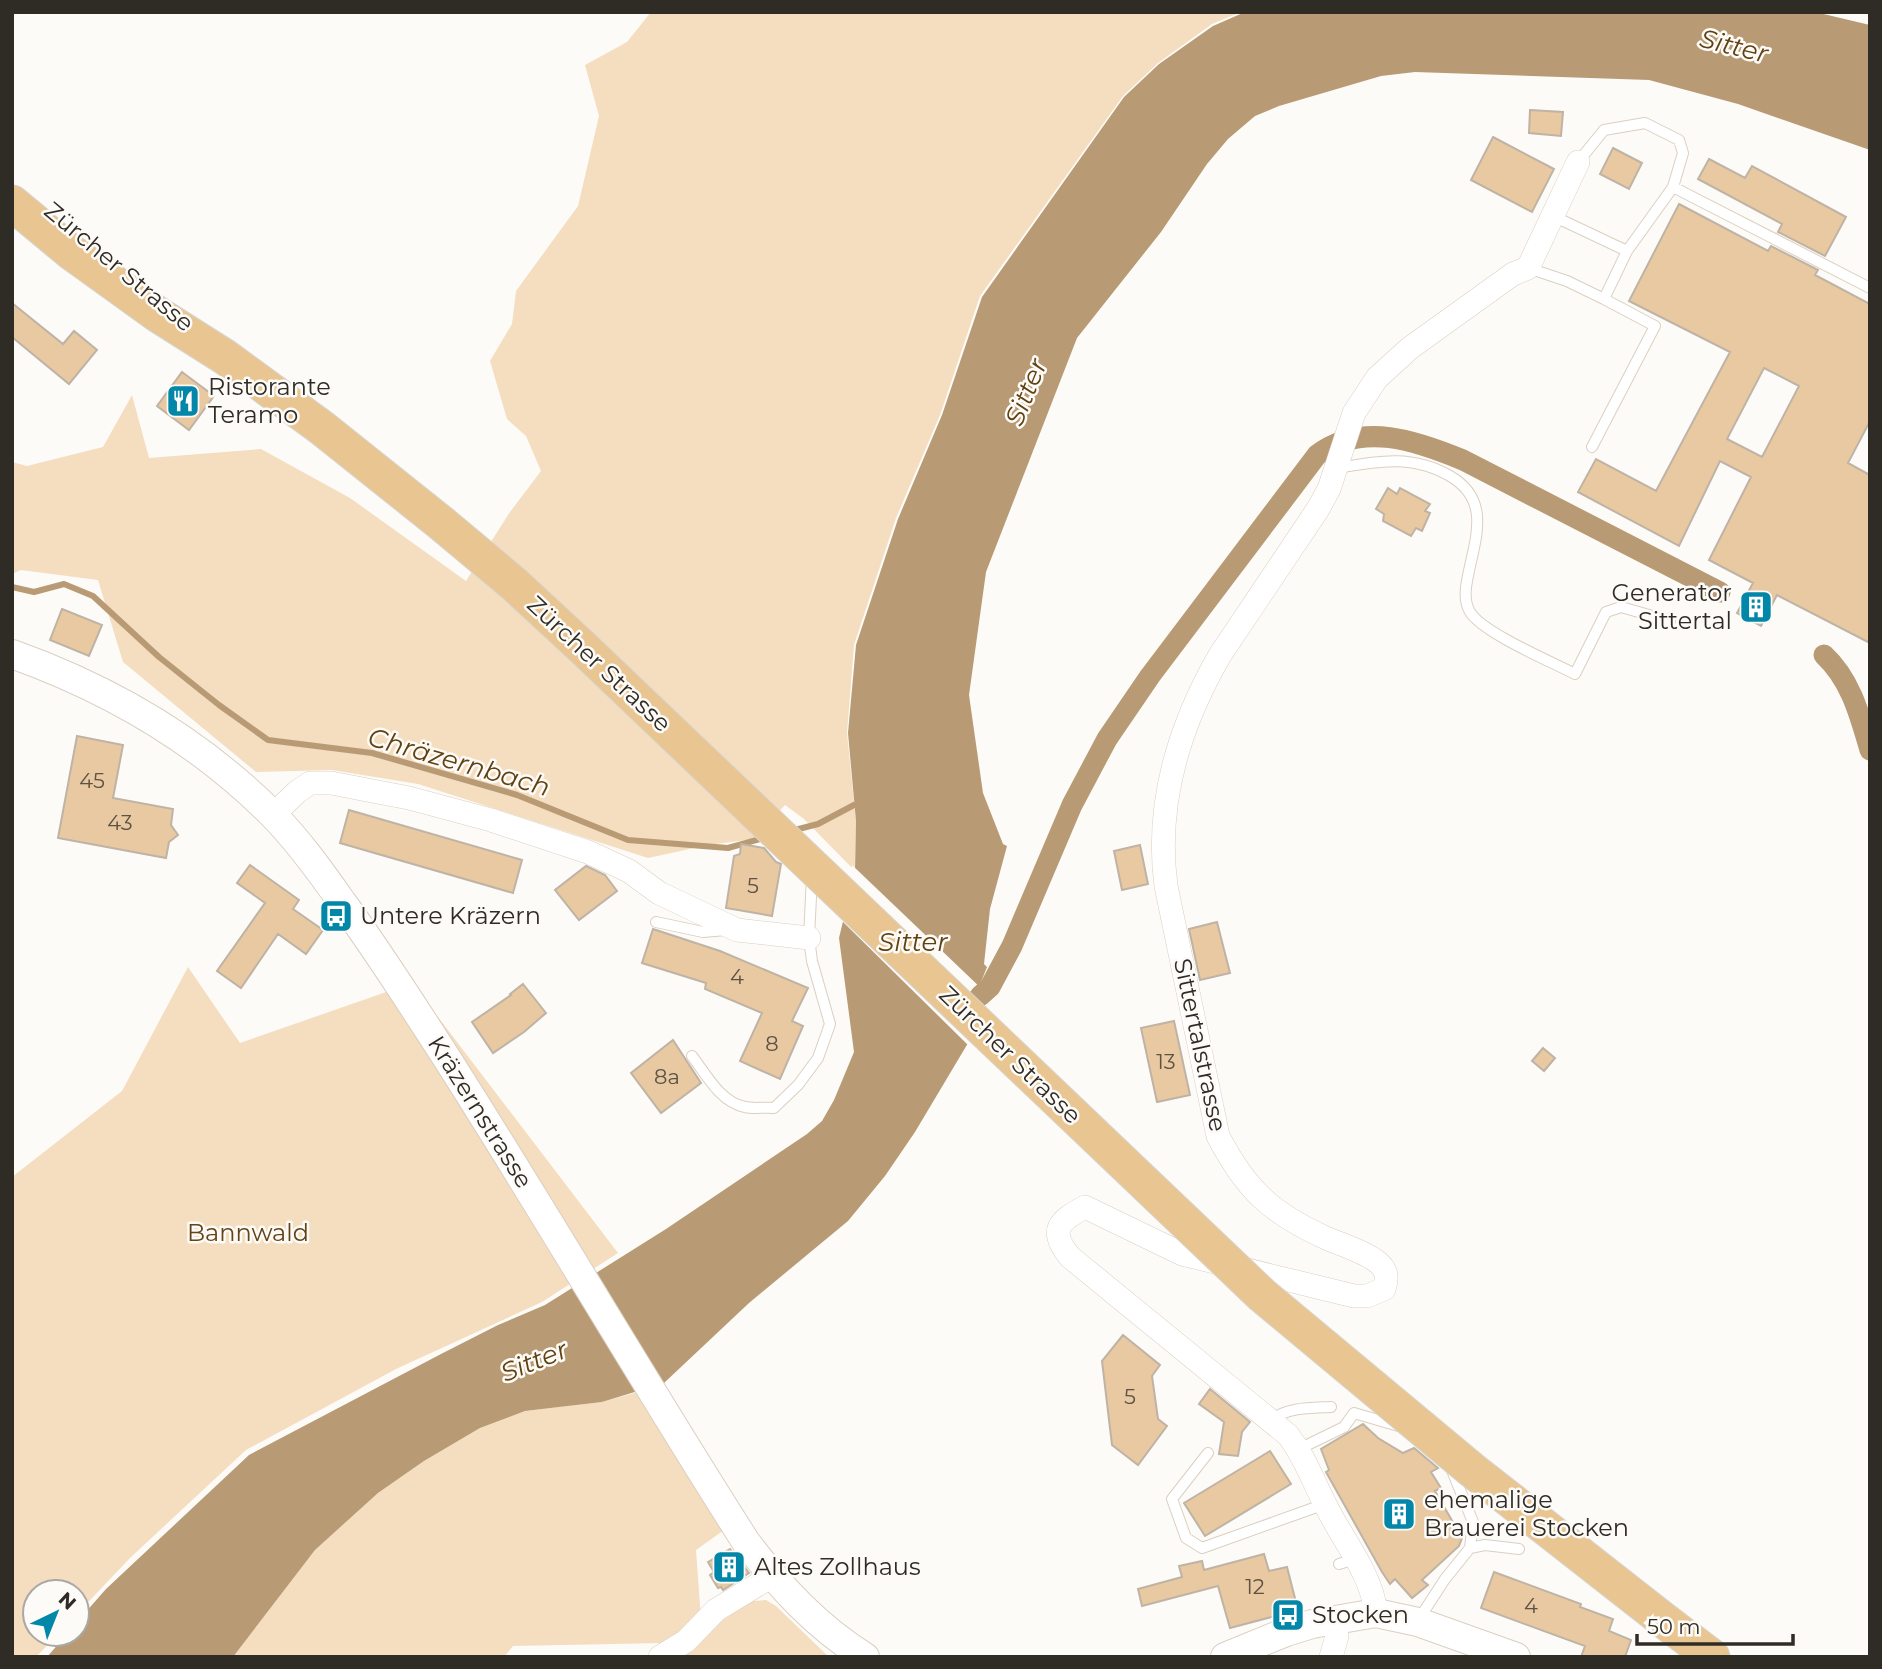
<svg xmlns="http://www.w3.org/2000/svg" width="1882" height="1669" font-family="Montserrat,sans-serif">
  <rect width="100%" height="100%" fill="#fdfbf8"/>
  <path fill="#f5ddbf" d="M651,12H1241L1212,24L1158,63L1123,96L980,296L940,415L896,518L854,645L847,733L856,821L855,871L804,819L785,805L754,839L708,845L648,858L418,784L332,770L256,772L123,662L98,580L21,570L12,574V462L27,466L103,447L132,395L149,458L261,449L350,498L466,581L510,512L541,471L526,436L507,419L490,361L512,324L516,291L578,206L599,116L585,65L627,42Z
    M188,967L240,1043L412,983L618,1253L542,1302L396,1369L246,1450L130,1558L77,1614V1592H35V1634H58L36,1657H12V1177L122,1091Z
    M652,1388L734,1523L696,1550L702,1633L753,1601L766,1600L776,1606L829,1657H675L664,1643L513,1646L504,1657H233L315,1550L378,1493L424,1461L480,1428L525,1411L602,1402Z"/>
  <path fill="#b89b74" d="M1245,12H1815L1870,25V150L1738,104L1649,80L1415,72L1381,76L1279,106L1255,116L1228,139L1207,164L1161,232L1077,338L986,572L969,695L983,793L1003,844L1007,846L990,909L984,964L987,967L981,982L980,1023L915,1132L885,1176L848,1221L749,1303L664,1383L602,1402L525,1411L480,1428L424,1461L378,1493L315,1550L233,1657H47L67,1634H77V1622L106,1589L249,1455L441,1354L498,1325L545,1305L666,1229L807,1134L822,1121L834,1100L854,1052L839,938L855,871L856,821L848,733L856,645L898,519L942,415L982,297L1124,97L1159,64L1213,26Z"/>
  <path fill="#fdfbf8" d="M852,865L984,991V1024L970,1047L840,919Z"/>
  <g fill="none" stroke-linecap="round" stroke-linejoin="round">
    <path stroke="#b89b74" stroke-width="6" d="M12,587L34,592L64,584L93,596L159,657L219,705L268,740L372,753L517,795L628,840L728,848L764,838
      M791,831L818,824L854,805"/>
    <path stroke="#b89b74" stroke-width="21" d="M1824,655C1851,680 1860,716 1870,750
      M980,996L990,987L1012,946L1072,805L1107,739L1150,676L1317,455C1362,421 1417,441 1463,460L1720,592"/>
  </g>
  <path fill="#e8c9a1" stroke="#bfb3a5" stroke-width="2" fill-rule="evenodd" d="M1530,110L1563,112L1561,136L1529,133Z
    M1493,137L1554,169L1532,212L1471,180Z
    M1613,148L1642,163L1629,189L1600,174Z
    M1709,159L1745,178L1752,166L1846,217L1825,256L1778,232L1782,224L1698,179Z
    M1679,204L1768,251L1771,246L1818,270L1815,275L1870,304V421L1848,463L1870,475V643L1777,595L1761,626L1737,613L1753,583L1709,560L1751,477L1720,461L1679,546L1578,492L1596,459L1656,491L1730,352L1629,301ZM1764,368L1799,386L1762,457L1727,439Z
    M12,303L63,344L74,331L97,350L69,384L12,337Z
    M182,372L214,396L189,430L157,406Z
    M1388,488L1397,494L1400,488L1430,504L1425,511L1430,513L1422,531L1416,528L1411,536L1383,521L1384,514L1376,509Z
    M62,609L102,625L89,656L50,640Z
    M77,736L123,745L113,798L173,809L171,825L178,835L169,842L166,858L58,838Z
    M349,810L522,860L513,893L340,843Z
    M741,844L764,848L776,862L781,864L772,916L726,908L734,856L740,854Z
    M1140,845L1148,884L1122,890L1114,851Z
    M250,865L299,900L293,909L323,930L306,954L278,934L241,988L217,971L265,903L237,883Z
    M586,866L605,875L617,891L579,920L555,890Z
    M1217,922L1230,973L1200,980L1189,929Z
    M653,929L720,951L808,988L792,1021L803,1026L780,1079L740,1061L762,1013L705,989L706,983L642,963Z
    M523,984L546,1013L524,1032L493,1053L472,1022L511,995L510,994Z
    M1174,1021L1190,1095L1157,1102L1141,1028Z
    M673,1040L701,1083L661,1113L631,1073Z
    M1543,1048L1555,1058L1544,1071L1532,1061Z
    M1123,1335L1160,1365L1152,1376L1158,1419L1167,1426L1138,1465L1112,1445L1102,1361Z
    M1210,1389L1250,1422L1242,1432L1238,1456L1219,1454L1224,1422L1199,1404Z
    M1363,1424L1378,1438L1403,1453L1414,1448L1438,1468L1431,1472L1441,1488L1435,1491L1462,1538L1459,1546L1422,1580L1428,1585L1412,1598L1395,1579L1390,1584L1382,1572L1326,1472L1329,1470L1321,1449Z
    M1270,1451L1291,1484L1205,1536L1184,1503Z
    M730,1549L749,1573L723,1590L721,1587L718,1588L710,1575L714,1572L708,1562Z
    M1264,1554L1269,1571L1287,1567L1298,1610L1230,1628L1218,1586L1142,1606L1138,1589L1182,1577L1179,1566L1202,1561L1204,1570Z
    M1494,1572L1581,1604L1580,1607L1613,1619L1609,1631L1631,1640L1625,1657H1581L1585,1646L1481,1608Z"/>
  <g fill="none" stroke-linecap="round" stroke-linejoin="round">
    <defs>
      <path id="service" d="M1578,162L1604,130L1645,123L1679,140L1683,153L1673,187
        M1553,216L1627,251L1673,187L1870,288
        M1528,268L1567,281L1604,299
        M1592,447L1655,326L1604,299L1627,251
        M1337,468C1377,461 1413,454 1450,476C1493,501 1474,541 1467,581C1465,591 1464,602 1470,612C1483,633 1550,661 1575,674L1606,612L1621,607L1670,621
        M656,922L703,932L726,930
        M692,1056C706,1074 720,1102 745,1107C754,1109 764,1107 774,1108L798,1085L818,1058L830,1024L812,961L809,938L812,876
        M1272,1420C1287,1407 1311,1408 1331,1407
        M1299,1449L1344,1427L1354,1413L1402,1427
        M1208,1453L1172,1499L1186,1538L1202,1548L1325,1504
        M1470,1548L1485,1545L1519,1549
        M1339,1564L1355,1559
        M1419,1619L1445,1579L1470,1548L1473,1522L1451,1468"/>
      <path id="minor" d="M273,815L297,792L310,783H331L409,798L491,820L588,852L629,871L659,893L737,930L809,938
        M1376,1613C1372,1574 1343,1541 1326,1506C1313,1481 1305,1457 1288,1435L1070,1257C1048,1230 1059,1221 1085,1207L1182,1254L1354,1296H1367L1384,1289C1388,1277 1387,1269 1376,1261C1363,1251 1342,1245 1326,1238C1271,1213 1246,1190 1218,1136L1166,886C1155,804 1179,726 1220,655L1318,509L1329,489L1354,413L1377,378L1410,348L1513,274L1528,268L1578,162
        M660,1657L686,1641L716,1610L772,1576
        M1331,1657L1337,1636L1333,1621"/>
      <path id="tertiary" d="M12,654C110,689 198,740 272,814C298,840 321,872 342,902C378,951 411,1003 444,1054C547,1215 643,1381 746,1542C780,1587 817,1627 865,1657
        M1225,1657L1286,1632L1312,1624L1376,1613L1418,1622L1516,1657"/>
      <path id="primary" d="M12,203L71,252L157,314L225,357L322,428L441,523
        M1666,1622L1712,1657"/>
    </defs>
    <use href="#service" stroke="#dbcfc1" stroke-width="12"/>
    <use href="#minor" stroke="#dbcfc1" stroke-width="24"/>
    <use href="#tertiary" stroke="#dbcfc1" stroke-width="30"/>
    <use href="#primary" stroke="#d5d5d3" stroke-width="37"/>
    <use href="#service" stroke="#fff" stroke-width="10"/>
    <use href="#minor" stroke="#fff" stroke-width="23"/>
    <use href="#tertiary" stroke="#fff" stroke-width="28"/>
    <use href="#primary" stroke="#e9c591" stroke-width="35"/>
    <defs>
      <path id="primary-bridge" d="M441,523L514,584L581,646L1262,1295L1472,1470L1666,1622"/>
    </defs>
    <use href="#primary-bridge" stroke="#d5d5d3" stroke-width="37" stroke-linecap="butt"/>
    <use href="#primary-bridge" stroke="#e9c591" stroke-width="35"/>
  </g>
  <defs>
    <symbol id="restaurant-square" viewBox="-11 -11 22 22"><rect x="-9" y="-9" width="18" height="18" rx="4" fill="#0387a9" stroke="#fdfbf8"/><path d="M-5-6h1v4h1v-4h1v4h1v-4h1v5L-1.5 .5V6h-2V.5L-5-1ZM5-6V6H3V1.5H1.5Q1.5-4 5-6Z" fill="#fff"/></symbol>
    <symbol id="building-square" viewBox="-11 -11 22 22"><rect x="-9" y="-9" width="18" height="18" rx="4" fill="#0387a9" stroke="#fdfbf8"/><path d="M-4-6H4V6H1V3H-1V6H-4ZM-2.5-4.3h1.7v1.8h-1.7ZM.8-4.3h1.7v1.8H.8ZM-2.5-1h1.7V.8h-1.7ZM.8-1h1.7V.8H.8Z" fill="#fff"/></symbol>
    <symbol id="bus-square" viewBox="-11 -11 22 22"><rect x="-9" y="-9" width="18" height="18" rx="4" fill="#0387a9" stroke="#fdfbf8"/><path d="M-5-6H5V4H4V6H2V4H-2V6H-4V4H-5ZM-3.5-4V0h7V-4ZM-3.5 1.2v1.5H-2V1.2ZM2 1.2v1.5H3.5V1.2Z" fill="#fff"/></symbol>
  </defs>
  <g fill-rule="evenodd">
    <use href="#restaurant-square" x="164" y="382" width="38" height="38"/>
    <use href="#building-square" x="1737" y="588" width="38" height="38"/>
    <use href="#bus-square" x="317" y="897" width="38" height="38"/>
    <use href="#building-square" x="1380" y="1495" width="38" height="38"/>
    <use href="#building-square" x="710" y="1548" width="38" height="38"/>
    <use href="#bus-square" x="1269" y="1596" width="38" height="38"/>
  </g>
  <g text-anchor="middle" stroke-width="5" stroke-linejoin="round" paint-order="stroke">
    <g font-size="21" fill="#5d5244">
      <text x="92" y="788">45</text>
      <text x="120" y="830">43</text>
      <text x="753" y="893">5</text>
      <text x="737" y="984">4</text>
      <text x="772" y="1051">8</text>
      <text x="1166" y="1069">13</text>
      <text x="667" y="1084">8a</text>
      <text x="1130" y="1404">5</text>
      <text x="1255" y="1594">12</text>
      <text x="1531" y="1613">4</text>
    </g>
    <g font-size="24" fill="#2f2b25" stroke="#fdfbf8">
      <text transform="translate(119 267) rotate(40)" y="8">Zürcher Strasse</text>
      <text transform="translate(599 664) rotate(43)" y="8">Zürcher Strasse</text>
      <text transform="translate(1200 1045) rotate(78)" y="8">Sittertalstrasse</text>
      <text transform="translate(1010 1055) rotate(44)" y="8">Zürcher Strasse</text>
      <text transform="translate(480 1112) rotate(58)" y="8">Kräzernstrasse</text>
    </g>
    <g font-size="24" fill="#2f2b25" stroke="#fdfbf8" text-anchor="start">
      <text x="208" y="395">Ristorante<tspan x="208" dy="28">Teramo</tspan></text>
      <text x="1732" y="601" text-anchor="end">Generator<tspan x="1732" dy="28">Sittertal</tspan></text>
      <text x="360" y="924">Untere Kräzern</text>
      <text x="1424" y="1508">ehemalige<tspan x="1424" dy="28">Brauerei Stocken</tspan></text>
      <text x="754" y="1575">Altes Zollhaus</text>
      <text x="1312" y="1623">Stocken</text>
    </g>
    <g font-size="24" fill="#644415" stroke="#fdfbf8">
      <text x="248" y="1241">Bannwald</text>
    </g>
    <g font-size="26" font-style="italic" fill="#604110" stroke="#fdfbf8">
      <text transform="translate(1734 46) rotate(14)" y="9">Sitter</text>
      <text transform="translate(1026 392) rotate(-68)" y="9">Sitter</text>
      <text transform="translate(459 762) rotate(16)" y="9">Chräzernbach</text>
      <text x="913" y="951">Sitter</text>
      <text transform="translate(534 1361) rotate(-22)" y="9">Sitter</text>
    </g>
  </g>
  <rect width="1882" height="1669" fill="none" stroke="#2f2b25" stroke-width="28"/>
  <g transform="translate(56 1613) rotate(43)"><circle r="33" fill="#fdfbf8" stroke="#aba8a4" stroke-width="2"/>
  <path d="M0-5L12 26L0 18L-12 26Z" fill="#0387a9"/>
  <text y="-10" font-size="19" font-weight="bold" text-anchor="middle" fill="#2f2b25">N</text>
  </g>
  <path d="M1637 1634v10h156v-10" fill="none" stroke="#2f2b25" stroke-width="3.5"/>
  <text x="1647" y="1634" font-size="21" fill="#2f2b25" stroke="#fdfbf8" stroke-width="5" paint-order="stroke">50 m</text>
</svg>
